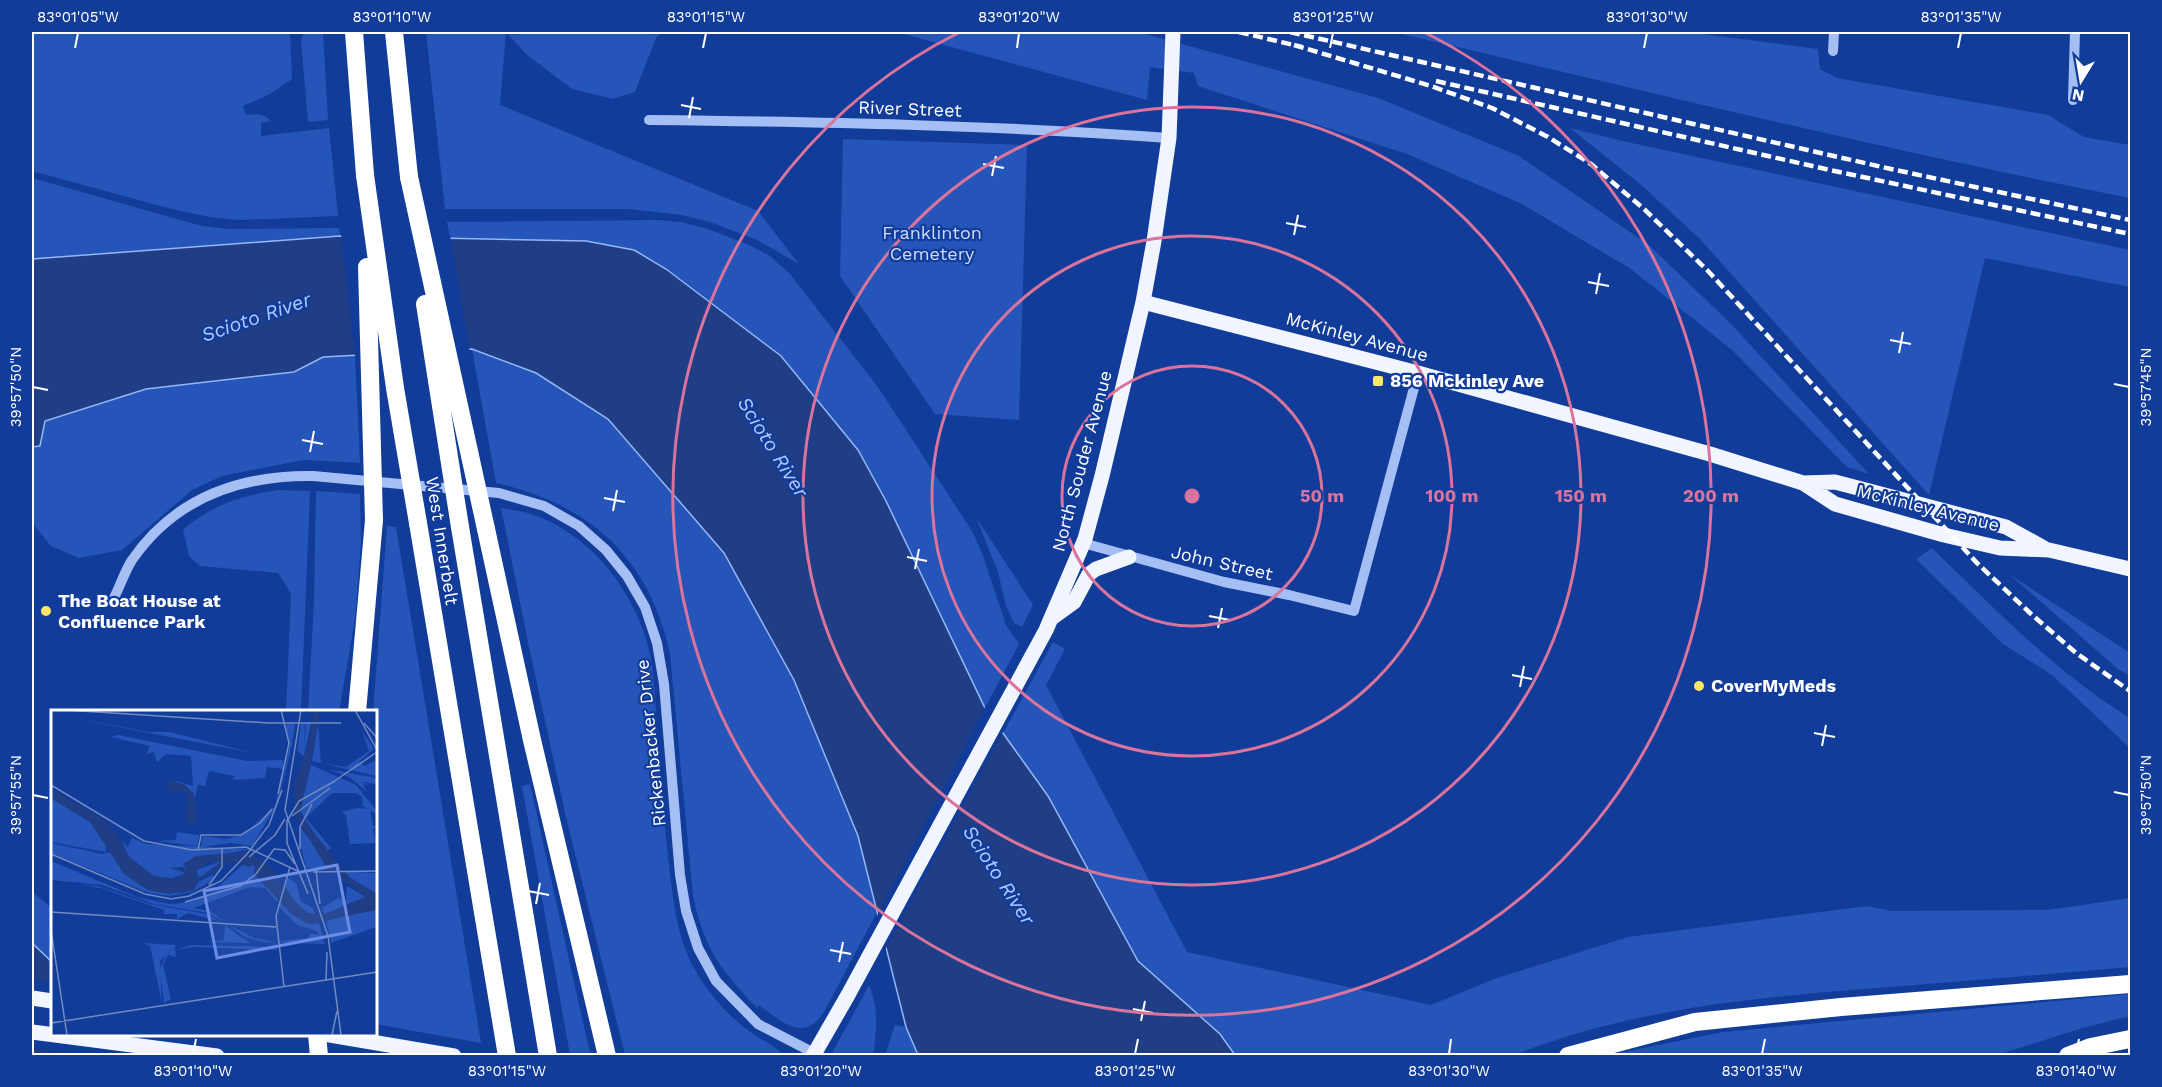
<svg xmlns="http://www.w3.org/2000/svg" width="2162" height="1087" font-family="'Work Sans',sans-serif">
  <rect width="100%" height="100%" fill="#123c99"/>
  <path fill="#2555b8" d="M32,32H290L292,79L268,95L243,106L246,115C256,114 263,113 271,121L261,123V136L329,128L338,216L239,220L209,217L168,208L32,171Z
    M304,32H323L328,120L308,122L301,39Z
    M426,32H662L656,38L635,92L613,99L572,89L526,54L506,32L500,105L758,211L799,264L757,240L710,222L682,215L629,209H445Z
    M896,32H1138L1378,98L1519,156L1649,245L1732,325L1869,474L1847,467L1732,350L1631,269L1522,204L1407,154L1198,86L1194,73L1150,67L1147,100Z
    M1393,32H1688L1818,49L1820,69L1837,78L2048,115L2084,137L2130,145V198C1883,150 1638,89 1393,32Z
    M1570,128L1627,142L2130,250V287L1985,258L1929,495L1699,238L1640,184Z
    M843,139L1027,145L1019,420L935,414L840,276Z
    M32,178L202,226L229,229L339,228L340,236L32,259Z
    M658,220L681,222L708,229L749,245L770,256L790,274L878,387L972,531L982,553L1006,625L1019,644L985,708L886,501L858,450L781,356L666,269L634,250L586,241L450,238L447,222Z
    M472,349L536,373L608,419L724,553L794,680L858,836L877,912L824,1012C803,1044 781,1021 759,1005L757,1008C721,970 704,949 693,896L670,654C650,559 590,504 496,483Z
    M355,354L360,463L303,460L222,476L192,490L122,550L79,558L51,546L32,523V447L40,446L45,421L146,389L294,372L323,357Z
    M278,490L310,491L301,712H286L291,594L278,573L200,566L189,556L183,530C211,505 242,495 278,490Z
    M316,491L360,494L361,543L355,619L339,712H308L314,601Z
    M501,508C510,510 520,511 528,513C587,531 630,585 647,642C656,674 655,709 658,742C661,783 664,824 669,864C673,900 677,938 695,970C709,995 732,1020 756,1036C764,1041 772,1045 779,1051L782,1055H625L565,813L529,647Z
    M976,517L1033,605L1022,627L1014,623L1006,606L998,572Z
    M387,526L396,527L481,1043L375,1024V712H373Z
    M1932,548C1994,608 2056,673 2130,718V748L2052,675L2003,644L1916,559Z
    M2009,574L2130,653V676L2118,669Z
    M1053,642L1065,649L1046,685L1187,952L1431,1005L1494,979L1628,937L1867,906L1891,911L2048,910L2130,898V967C2050,974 1970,981 1889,987C1760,997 1637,1007 1514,1055H1235L1220,1034L1138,961L1048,796L1003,733Z
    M530,784L586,1036L591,1055H570L522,786Z
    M32,892L52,908V962L32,943Z
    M869,985C879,1010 877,1030 873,1055H831Z
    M2130,994V1016L2086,1027L1997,1055H1609L1723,1032Z
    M895,1025L906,1027L918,1055H885Z"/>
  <path fill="#1f3e85" stroke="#96b7f7" stroke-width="1.5" d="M340,236L586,241L634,250L666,269L781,356L858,450L886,501L985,708L1048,796L1138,961L1220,1034L1235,1055H918L906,1027L858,836L794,680L724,553L608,419L536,373L472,349L323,357L294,372L146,389L45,421L40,446L32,447V259Z
    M32,943L52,962V1034L149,1055H32Z"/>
  <path fill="#123c99" d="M341,233L450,235L470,352L355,357Z
    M986,705L1004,730L884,952L876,918Z
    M32,980L52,982V1034H132L152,1056H90L32,1049Z"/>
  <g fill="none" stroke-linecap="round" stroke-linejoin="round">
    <path stroke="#a5bef4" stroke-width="10" d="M1833,51L1834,32
      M2073,100L2075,32
      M649,120C822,122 996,125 1169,138
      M1083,543L1224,582L1289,595L1354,611L1418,373
      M114,598C120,586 125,571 132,560C175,498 240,475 313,476L499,493L544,506L579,526L606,550L627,576L645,607L657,643L664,684L680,875L686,911L698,948L716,981L758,1024L814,1053"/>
    <path stroke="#f1f5ff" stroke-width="15" d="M1143,302L1418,373L1710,454L1803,483L1835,504L1944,535L2000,548L2049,550L2130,569
      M1803,483L1835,482L2006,527L2044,548
      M1052,618L1074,602L1089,574L1096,569L1129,557
      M32,998L52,1001
      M32,1032L217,1056
      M324,1034L454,1056
      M813,1056L848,995L1046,630L1085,539L1102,476L1143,302L1154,241L1169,138L1173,32"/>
    <path stroke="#fff" stroke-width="18" d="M354,32L365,175
      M394,32L409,177
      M418,523L507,1056
      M460,527L548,1056
      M486,529L532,740L607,1056
      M357,712L374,520
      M317,1034L319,1056
      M1568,1056L1695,1022L1841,1007L2130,984
      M2068,1056L2091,1047L2130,1039"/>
    <path stroke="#fff" stroke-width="4.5" stroke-dasharray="10 4.5" stroke-linecap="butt" d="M1239,32L1302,47
      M1290,32L1891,169L2130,220
      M1294,45L1431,86L1492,108L1548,137L1591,164L1644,209L1708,271L1977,563L2030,613L2076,653L2130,691
      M1436,81L1830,170L2130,234"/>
    <path stroke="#fff" stroke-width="18" d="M365,175L395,388L418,523
      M409,177L486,529
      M367,267L374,520
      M425,304L460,527"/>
  </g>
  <path fill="none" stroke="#fff" stroke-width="2" d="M75,48L78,33M389,48L392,33M703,48L706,33M1017,48L1019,33M1330,48L1333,33M1644,48L1647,33M1958,48L1961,33M681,105L701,109M689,118L693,97M983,164L1004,168M992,176L996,156M1286,223L1306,227M1294,235L1298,215M1588,282L1609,286M1596,294L1600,273M1890,340L1911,344M1899,353L1903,332M2114,384L2129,387M33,387L48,390M302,440L323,444M310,452L314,431M604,498L625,502M613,511L617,490M907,557L927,561M915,569L919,549M1209,616L1230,620M1218,628L1222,608M1512,675L1532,679M1520,687L1524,666M1814,733L1835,737M1822,746L1826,725M2114,792L2129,795M33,795L48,798M528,891L549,895M536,904L540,883M830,950L851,954M839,962L843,942M1133,1009L1153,1013M1141,1021L1145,1001M193,1054L196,1039M507,1054L510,1039M821,1054L824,1039M1135,1054L1138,1039M1449,1054L1451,1039M1762,1054L1765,1039M2076,1054L2079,1039"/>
  <g fill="none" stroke="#da749d" stroke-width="3">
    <circle cx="1192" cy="496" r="130"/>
    <circle cx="1192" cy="496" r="260"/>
    <circle cx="1192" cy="496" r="389"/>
    <path d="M1424 32A519 519 0 1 1 960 32"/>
  </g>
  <g fill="#ffe667" stroke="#123c99" stroke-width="2">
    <rect x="1372" y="375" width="12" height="12" rx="3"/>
    <circle cx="46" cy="611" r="6"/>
    <circle cx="1699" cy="686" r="6"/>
  </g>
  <g text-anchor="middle" stroke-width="4.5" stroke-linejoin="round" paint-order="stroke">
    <g font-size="18" fill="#fff" stroke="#123c99">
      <text transform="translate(910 109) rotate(2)" y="6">River Street</text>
      <text transform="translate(1357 337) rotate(15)" y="6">McKinley Avenue</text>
      <text transform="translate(1082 461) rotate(-75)" y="6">North Souder Avenue</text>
      <text transform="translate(1928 508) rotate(14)" y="6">McKinley Avenue</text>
      <text transform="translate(442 541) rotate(81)" y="6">West Innerbelt</text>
      <text transform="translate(1222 563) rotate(13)" y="6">John Street</text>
      <text transform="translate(651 743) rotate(-96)" y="6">Rickenbacker Drive</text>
    </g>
    <g font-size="18" fill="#cdddfd" stroke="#123c99">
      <text x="932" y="239">Franklinton<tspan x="932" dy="21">Cemetery</tspan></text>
    </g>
    <g font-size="18" font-weight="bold" fill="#fff" stroke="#123c99" text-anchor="start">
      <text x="1390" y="387">856 Mckinley Ave</text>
      <text x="58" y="607">The Boat House at<tspan x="58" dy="21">Confluence Park</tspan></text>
      <text x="1711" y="692">CoverMyMeds</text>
    </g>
    <g font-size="20" font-style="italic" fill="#b1c9fa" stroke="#123c99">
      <text transform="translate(256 317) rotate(-19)" y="7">Scioto River</text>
      <text transform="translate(773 447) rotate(58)" y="7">Scioto River</text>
      <text transform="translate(999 875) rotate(57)" y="7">Scioto River</text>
    </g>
  </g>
  <g transform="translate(51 710)">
    <rect width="326" height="326" fill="#123c99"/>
    <path d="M0,4L98,22H118L202,43ZM244,13L241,35L226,95L201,136L180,133L150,137L152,126L175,129L193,124L224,96L238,38L234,15ZM250,13H254L253,42L255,13H260L253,46L246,41ZM267,13L270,53L295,57L318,41L311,21L323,39L308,52L314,56L325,50V66L261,51ZM67,25L196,51L232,50V59L216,57L214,68L185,70L181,69L184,66L158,61L154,76L147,75L142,95L143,84L123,70L142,76L140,46L115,44L106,52L103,42L95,44L99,36L60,27ZM260,55L305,75L325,100V104L312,96L311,87L305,83H281L255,108L280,138L275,142L249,101ZM277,59L325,68V74L307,71L317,74L312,75L316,82L300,68ZM0,88L39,112L55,132V142L0,132ZM306,98L319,99L322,116H325L322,120L325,133L299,134L295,105L290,102ZM250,118L265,138L276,158H255L249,133ZM126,122L148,125L146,136L106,131L125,130ZM81,128L96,134L198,139L139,152L135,159L131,157L119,158L136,163L116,170L98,164L77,146L70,130L77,137ZM0,133L51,144L61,142L73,164L97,180L130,183L143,180L147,172L162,165V170L141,182L119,186L98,183L0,143ZM0,151L86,187L119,194L131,193L198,169L162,181L194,153L198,157L202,153L211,173L228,189L226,192L214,178L199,177L143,198L159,201L173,211L157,203L103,194L51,175L0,170ZM170,151L159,163L148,168L145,160ZM292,161L325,163V183L299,168ZM237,168L245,173L250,191L262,198L265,206L256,203L242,190L234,176ZM28,175L47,176L99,194L155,204L168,211L137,203L126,209V204H113V200L50,178ZM296,176L315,187L273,204L271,198L287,188L295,190ZM230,190L260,214L268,213L274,234L213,232L194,227L178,215L203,228L224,232L257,228L260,223L267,225L266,221L246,215L228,197ZM314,200H325V217L280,233L275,211ZM174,215L191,228L200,233L156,232L173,230ZM92,233L126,235L109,251L111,294L99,236ZM139,235L225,237L226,240L142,237L125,240ZM124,238L125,247L117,245L112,254L120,289L113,293L109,259L115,244Z" fill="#2555b8"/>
    <path d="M263,0H268L267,14L249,105L299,168L325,183V200L257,214L240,204L203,164L204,154L198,157L182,152L170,156L147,172L143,180L118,184L97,180L73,164L39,112L0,88V79L48,106L70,129L77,146L103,166L127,169L135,161L119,158L135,159L132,154L145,146L195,142L220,157L242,189L256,203L274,204L314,187L276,158L242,102L243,73L256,38ZM159,152H170L148,168L144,161ZM116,70L133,74L143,84L146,115H138L135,110L136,83L119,81Z" fill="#1f3e85" fill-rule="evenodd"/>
    <path fill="none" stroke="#718ac2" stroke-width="1.5" d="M15,0L217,13H290M250,0L234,100L277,226L290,325M304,0L326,40M313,13L326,28M282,72L326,42M0,75L93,131L141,140L195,137L249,162M227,84L238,33L230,0M241,106L279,78M249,139V117L261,94M147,140L150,125H190L209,113L221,99M0,144L94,184L120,189L138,186L170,171L196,144L218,115L231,80M198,147L224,125L234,109M265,160L269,194M262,162L326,161M158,175L171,157V138M257,184L236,133V111L248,91L284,71M134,192L189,176L205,164L223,139L234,140L244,154M0,202L225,217M0,220L16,325M275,270L276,242M233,277L225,206L239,157M0,313L326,262M281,325L286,301"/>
    <path fill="#6c8ce6" fill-opacity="0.15" stroke="#6c8ce6" stroke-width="3" d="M286,155L299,222L166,248L153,181Z"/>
    <rect width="326" height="326" fill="none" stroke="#fff" stroke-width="3"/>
  </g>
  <circle cx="1192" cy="496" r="9" fill="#da749d" stroke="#123c99" stroke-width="3"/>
  <g font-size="18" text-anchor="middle" font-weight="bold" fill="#da749d" stroke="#123c99" stroke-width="4.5" stroke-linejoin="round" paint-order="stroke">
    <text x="1322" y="502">50 m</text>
    <text x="1452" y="502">100 m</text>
    <text x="1581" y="502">150 m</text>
    <text x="1711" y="502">200 m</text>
  </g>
  <rect width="2162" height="1087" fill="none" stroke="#123c99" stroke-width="66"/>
  <g transform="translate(2081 81) rotate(191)" stroke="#123c99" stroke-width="4.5" paint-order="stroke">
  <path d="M0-4.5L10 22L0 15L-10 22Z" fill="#ffffff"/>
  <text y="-9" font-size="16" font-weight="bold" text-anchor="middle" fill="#ffffff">N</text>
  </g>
  <rect x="33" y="33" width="2096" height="1021" fill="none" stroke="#fff" stroke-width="2"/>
  <g font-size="15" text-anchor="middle" fill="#fff">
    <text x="78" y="22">83°01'05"W</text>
    <text x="392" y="22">83°01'10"W</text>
    <text x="706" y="22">83°01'15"W</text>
    <text x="1019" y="22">83°01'20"W</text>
    <text x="1333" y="22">83°01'25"W</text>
    <text x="1647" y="22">83°01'30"W</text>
    <text x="1961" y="22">83°01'35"W</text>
    <text transform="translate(2146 387) rotate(-90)" y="5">39°57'45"N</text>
    <text transform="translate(16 387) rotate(-90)" y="5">39°57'50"N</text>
    <text transform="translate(2146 795) rotate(-90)" y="5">39°57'50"N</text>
    <text transform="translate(16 795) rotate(-90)" y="5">39°57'55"N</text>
    <text x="193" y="1076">83°01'10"W</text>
    <text x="507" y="1076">83°01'15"W</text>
    <text x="821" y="1076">83°01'20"W</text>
    <text x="1135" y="1076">83°01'25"W</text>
    <text x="1449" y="1076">83°01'30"W</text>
    <text x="1762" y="1076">83°01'35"W</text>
    <text x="2076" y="1076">83°01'40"W</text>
  </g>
</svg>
